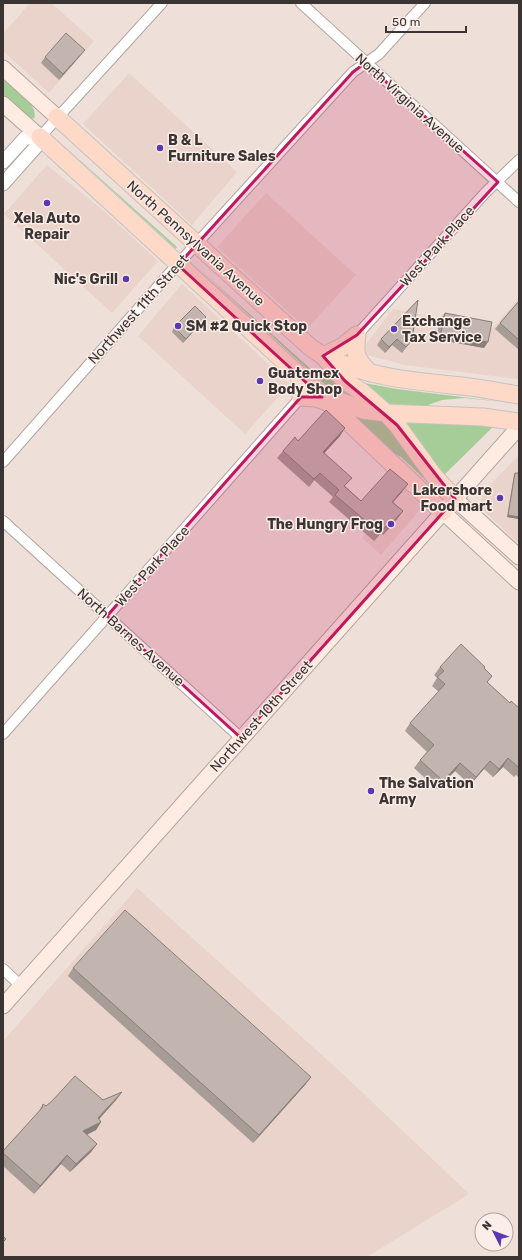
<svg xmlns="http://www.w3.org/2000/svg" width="522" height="1260" font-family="Rubik,sans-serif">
  <rect width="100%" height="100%" fill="#eee0d9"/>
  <path fill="#e9d3ca" d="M30,3H51L94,41L49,93L3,51V34Z
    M129,73L237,172L192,225L83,124Z
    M47,165L104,211L158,261L112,313L4,214Z
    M266,193L356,275L307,329L217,247Z
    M182,284L290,384L245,434L138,336Z
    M519,298V379L405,365L359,353L393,309L493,328Z
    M519,455V544L483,510L481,500L484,491Z
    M405,488L419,501L420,510L381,555L362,538Z
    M137,888L345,1076L469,1194L367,1257H3V1041Z"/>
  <path fill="#a6cd98" d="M3,76C12,85 40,105 34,119L21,113L3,97Z
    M64,146L176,246L177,248H175Z
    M194,264L313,371L339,383L366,403L332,390L317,378Z
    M351,378L364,383L397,389L503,402L464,398L442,400L423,407L395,409Z
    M349,413L384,419L433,487L401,457L384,448Z
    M403,423L495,425L444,475Z"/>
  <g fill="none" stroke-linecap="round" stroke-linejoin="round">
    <defs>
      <path id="minor" d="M301,3L519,202
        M40,137L162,3
        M357,335L486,192L519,160
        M3,462L168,275L353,72L379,54L425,3
        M3,521L241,738
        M3,734L301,397
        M3,969L21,986"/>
      <path id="tertiary" d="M3,162L25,138L40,137L35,148L3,184"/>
      <path id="secondary" d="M3,68L57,117
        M3,104L40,137
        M455,499L519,557
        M443,512L519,582
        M3,1006L519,427"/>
      <path id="primary" d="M57,117L310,347L323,356L345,381L362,392L386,413L397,425L434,476L455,499
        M40,137L298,374L443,512
        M357,335C354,355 356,359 370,373
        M323,356L342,347L357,335
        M328,358C371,378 415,381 462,386C481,388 500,392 519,395
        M298,374L301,383V397L316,398L327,402
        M327,396L363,410L386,413L483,417L519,422"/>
    </defs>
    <use href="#minor" stroke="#b2a49f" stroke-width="12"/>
    <use href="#tertiary" stroke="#b2a49f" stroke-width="15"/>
    <use href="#secondary" stroke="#b2a49f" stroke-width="17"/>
    <use href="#primary" stroke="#c4c2c2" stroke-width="19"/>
    <use href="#minor" stroke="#fff" stroke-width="10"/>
    <use href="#tertiary" stroke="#fff" stroke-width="13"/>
    <use href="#secondary" stroke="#feece3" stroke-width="15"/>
    <use href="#primary" stroke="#fed9c8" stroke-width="17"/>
  </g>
  <path fill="#a79c96" d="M80,56L59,80L41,63L45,57Z
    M418,300L412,340L402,353L392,345L385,353L377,345L381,339Z
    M519,301V350L495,329L500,323Z
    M445,313L484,348L436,339L440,319Z
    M206,317L203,321L183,343L172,332L174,327Z
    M340,436L324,453L345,486L361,501L402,492L393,502L403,511L397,519L383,535L381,533L374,541L329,502L333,497L314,480L309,487L277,458L283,451L298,441Z
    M515,473H519V519L507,517L514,475Z
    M440,667L484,668L492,676L487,683L510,703L519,708V778L516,775L514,777L503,767L493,777L484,769L470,785L455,771L437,789L414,768L420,760L427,752L405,731L410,723L439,692L432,686L437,678L434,675Z
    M73,968L311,1077L305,1085L253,1143L68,976Z
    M122,1092L116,1100L99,1119L101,1122L96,1130L87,1135L97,1144L91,1152L70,1172L61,1164L34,1194L3,1166V1151L37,1114L43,1104L46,1106L103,1100Z"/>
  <path fill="#887f7a" d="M85,50L80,56L59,80L63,74Z
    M206,317L203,321L183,343L186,339Z
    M441,333L488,342L484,348L436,339Z
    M397,339L392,345L385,353L389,347Z
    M345,428L340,436L318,460L323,452Z
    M320,473L314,480L309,487L314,479Z
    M408,484L402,492L387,509L392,502Z
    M403,511L397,519L383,535L388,527Z
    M508,515L519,517V519L507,517Z
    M386,526L381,533L374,541L380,533Z
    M508,758L503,767L493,777L499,769Z
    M490,761L484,769L470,785L476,777Z
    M460,763L455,771L437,789L443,781Z
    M311,1077L305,1085L253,1143L259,1135Z
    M122,1092L116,1100L93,1126L98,1118Z
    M101,1122L96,1130L77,1139L83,1131Z
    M97,1144L91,1152L70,1172L76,1164Z
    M67,1155L61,1164L34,1194L40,1186Z"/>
  <path fill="#c2b5af" stroke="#887f7a" d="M66,33L85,50L63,74L45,57Z
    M418,300L412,340L406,347L397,339L389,347L381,339Z
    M519,301V340L500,323Z
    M195,306L206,317L186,339L174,327Z
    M445,313L492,322L488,342L441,333Z
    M326,410L345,428L323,452L352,478L344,486L361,501L390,469L408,484L392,502L403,511L388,527L386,526L380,533L335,495L339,490L320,473L314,479L283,451L295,437L298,441Z
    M515,473H519V517L508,515Z
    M461,644L485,667L484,668L492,676L487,682L510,703L511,701L519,708V768L508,758L499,769L490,761L476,777L460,763L443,781L420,760L434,745L410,723L445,684L437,677L444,671L440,667Z
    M125,910L311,1077L259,1135L73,968Z
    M75,1076L103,1100L122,1092L98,1118L101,1122L83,1131L97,1144L76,1164L67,1155L40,1186L3,1153V1151L42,1108L43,1104L46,1106L52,1101Z
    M3,1236L6,1239L3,1242Z"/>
  <path fill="#c2185b" fill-opacity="0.2" stroke="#c2185b" stroke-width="3" stroke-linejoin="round" d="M365,63L498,182L357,335L323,356L345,381L397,425L455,499L241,738L107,616L301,397H322L178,265L353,72Z"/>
  <g fill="#5a38b0" stroke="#fbede7" stroke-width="1.5">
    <circle cx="160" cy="148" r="4"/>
    <circle cx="47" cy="203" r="4"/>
    <circle cx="126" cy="279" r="4"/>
    <circle cx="178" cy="326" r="4"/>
    <circle cx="394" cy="329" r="4"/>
    <circle cx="260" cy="381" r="4"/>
    <circle cx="500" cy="498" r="4"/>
    <circle cx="391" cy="524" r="4"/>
    <circle cx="371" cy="791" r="4"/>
  </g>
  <g text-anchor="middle" stroke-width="3" stroke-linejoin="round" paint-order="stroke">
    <g font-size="14" fill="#3a3432" stroke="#fbede7">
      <text transform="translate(410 103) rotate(42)" y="5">North Virginia Avenue</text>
      <text transform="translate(196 243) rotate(42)" y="5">North Pennsylvania Avenue</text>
      <text transform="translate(437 246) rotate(-48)" y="5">West Park Place</text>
      <text transform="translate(138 309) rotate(-48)" y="5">Northwest 11th Street</text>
      <text transform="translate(152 566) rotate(-48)" y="5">West Park Place</text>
      <text transform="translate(131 637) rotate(42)" y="5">North Barnes Avenue</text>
      <text transform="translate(261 716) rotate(-48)" y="5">Northwest 10th Street</text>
    </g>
    <g font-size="14" font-weight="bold" fill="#3a3432" stroke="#fbede7" text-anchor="start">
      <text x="168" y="145">B &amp; L<tspan x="168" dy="16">Furniture Sales</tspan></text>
      <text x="47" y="223" text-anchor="middle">Xela Auto<tspan x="47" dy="16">Repair</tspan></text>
      <text x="118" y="284" text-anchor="end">Nic's Grill</text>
      <text x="402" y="326">Exchange<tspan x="402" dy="16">Tax Service</tspan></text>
      <text x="186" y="331">SM #2 Quick Stop</text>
      <text x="268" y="378">Guatemex<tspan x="268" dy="16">Body Shop</tspan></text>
      <text x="492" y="495" text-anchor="end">Lakershore<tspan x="492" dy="16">Food mart</tspan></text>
      <text x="383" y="529" text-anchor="end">The Hungry Frog</text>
      <text x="379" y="788">The Salvation<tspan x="379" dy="16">Army</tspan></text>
    </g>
  </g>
  <rect width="522" height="1260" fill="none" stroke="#3a3432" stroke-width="8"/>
  <g transform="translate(494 1232) rotate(312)"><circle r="19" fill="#fbede7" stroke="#aea39f"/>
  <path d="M0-3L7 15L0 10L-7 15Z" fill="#5a38b0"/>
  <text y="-6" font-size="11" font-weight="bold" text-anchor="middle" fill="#3a3432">N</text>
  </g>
  <path d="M386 26v6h80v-6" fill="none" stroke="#3a3432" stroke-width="2"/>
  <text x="392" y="26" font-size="12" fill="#3a3432" stroke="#fbede7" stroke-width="3" paint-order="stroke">50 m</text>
</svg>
